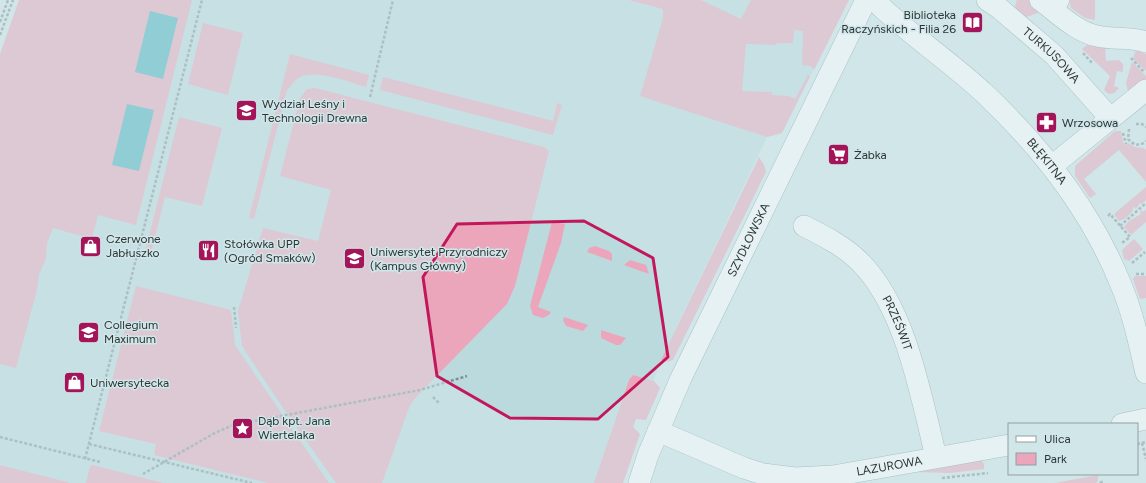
<svg xmlns="http://www.w3.org/2000/svg" width="1146" height="483" font-family="Figtree,sans-serif">
  <rect width="100%" height="100%" fill="#d0e6e9"/>
  <path fill="#bbdade" d="M28,0H836L827,16L839,19L782,133L767,137L661,360L641,416L636,419L614,483H0V78Z"/>
  <path fill="#eca6bb" d="M19,0H192L136,225L98,215L92,239L53,228L47,243L46,259L39,274L37,290L16,368L0,364V54Z
    M629,0H701L741,19L751,0H849L814,70L811,66L802,65L803,31L794,30L793,43H777L776,45L746,44L742,91L772,92V95L789,96L795,99L808,75L810,76L782,133L767,137L640,96L663,18V9Z
    M1017,0H1032L1040,12L1021,19C1016,12 1013,8 1017,0Z
    M1069,0H1095V20L1085,18L1071,8Z
    M203,23L243,33L228,95L188,84Z
    M1091,42L1105,46L1106,61L1119,60L1123,64V72L1117,71L1114,86L1119,88L1114,93L1109,94L1104,90L1110,76L1082,49Z
    M1139,50L1146,54V71L1133,59L1135,52Z
    M290,54L369,75L366,87C349,82 316,69 300,77C294,80 291,86 287,90L254,219L249,218Z
    M1132,62L1146,76V79L1128,92L1126,83Z
    M383,77L553,121L557,103L562,105L553,135L380,90Z
    M315,88L544,147L549,151L515,286L507,304L416,397L410,405L382,483H336L283,408L242,346L238,311L263,228L318,241L331,190L280,176L300,98L307,89Z
    M179,117L222,128L202,206L165,197L151,253L145,252Z
    M1115,131H1121L1123,142L1125,145L1128,143L1135,147L1144,148L1146,150V182L1119,150L1084,179L1096,194L1090,198L1075,176V166Z
    M759,157L764,165L766,172L673,360L667,362L661,360Z
    M1146,187V200L1142,204L1140,203L1136,209L1134,207L1132,210L1133,211L1125,219L1119,221L1114,214Z
    M1142,210L1143,212L1146,210V222L1131,235L1124,227L1129,221L1141,214L1140,212Z
    M552,222L565,224L561,243L538,307L551,312L549,315L543,318L533,315L530,306Z
    M1134,239L1143,249L1129,261L1124,259L1122,250Z
    M595,246L609,251L612,254V261L587,252L589,248Z
    M630,260L646,265L649,274L624,265Z
    M1135,276H1146V298L1140,299L1133,279Z
    M136,286L231,310L235,345L329,483H268L154,455L156,444L99,431Z
    M564,317L588,325L583,331L566,326L563,320Z
    M601,330L626,338L620,345H616L601,338Z
    M633,375L654,381L660,388L646,420L636,419L633,427L640,434L623,483H594L629,380Z
    M981,460L984,464V469L950,473L918,472V470Z
    M0,465L67,482L70,483H0Z
    M93,465L163,483H86L90,466Z
    M1098,475V481L1096,483H1055Z"/>
  <path fill="#46b0bc" d="M150,11L178,18L163,79L135,72Z
    M127,104L154,110L139,171L112,165Z"/>
  <g fill="none" stroke-linecap="round" stroke-linejoin="round">
    <defs>
      <path id="service" d="M1058,13L1064,0"/>
      <g id="minor">
        <path id="s1" d="M874,0C908,34 950,61 985,94C1042,148 1092,212 1121,285C1133,313 1139,343 1146,373"/>
        <path id="s2" d="M987,0L999,8L1054,55L1110,118"/>
        <path d="M1040,0C1057,12 1076,32 1097,36C1114,40 1129,36 1146,42"/>
        <path d="M1052,166L1146,90"/>
        <path id="s3" d="M804,226C824,236 846,247 862,264C906,310 921,396 936,457"/>
        <path d="M1122,424L1146,419"/>
        <path id="s4" d="M658,431L744,468L763,474L795,478L833,476L1009,445"/>
        <path id="s5" d="M639,483L648,455L681,378L866,0"/>
      </g>
    </defs>
    <use href="#service" stroke="#809497" stroke-width="12"/>
    <use href="#minor" stroke="#809497" stroke-width="22"/>
    <path stroke="#819193" stroke-width="2.5" stroke-dasharray="3 2" stroke-linecap="butt" d="M0,22L8,0
      M0,35L13,0
      M1083,53L1092,63
      M1131,58L1144,72
      M370,97L393,0
      M1136,124H1142L1146,127
      M1129,129L1128,139C1133,145 1140,147 1146,141
      M1123,133L1126,144
      M1108,216L1110,214L1130,237L1122,243
      M1120,226L1146,203
      M1132,263L1145,252
      M1136,274H1146
      M234,307L236,328
      M433,397L440,404
      M0,437L100,462
      M1142,443L1146,459
      M89,444L252,483
      M1137,444L1146,442
      M85,459L202,0
      M143,474L213,434L233,425L420,390L467,376
      M942,478L988,473
      M1100,483L1103,481"/>
    <use href="#service" stroke="#fff" stroke-width="11"/>
    <use href="#minor" stroke="#fff" stroke-width="21"/>
  </g>
  <path d="M0 0H1146V483H0ZM584,221L653,258L668,357L598,419L510,418L437,376L423,277L457,224Z" fill="#d0e6e9" fill-opacity=".55" fill-rule="evenodd"/>
  <path fill="none" stroke="#c2185b" stroke-width="3" stroke-linejoin="round" d="M584,221L653,258L668,357L598,419L510,418L437,376L423,277L457,224Z"/>
  <defs>
    <symbol id="library-square" viewBox="-11 -11 22 22"><rect x="-9" y="-9" width="18" height="18" rx="4" fill="#a41458" stroke="#d0e6e9"/><path d="M-6-4Q-3-5.5-.7-3.5V5Q-3 3-6 4ZM6-4Q3-5.5 .7-3.5V5Q3 3 6 4Z" fill="#fff"/></symbol>
    <symbol id="university-square" viewBox="-11 -11 22 22"><rect x="-9" y="-9" width="18" height="18" rx="4" fill="#a41458" stroke="#d0e6e9"/><path d="M0-5L7-2L0 1L-7-2ZM-4 1L0 2.5L4 1V4Q0 6-4 4Z" fill="#fff"/></symbol>
    <symbol id="pharmacy-square" viewBox="-11 -11 22 22"><rect x="-9" y="-9" width="18" height="18" rx="4" fill="#a41458" stroke="#d0e6e9"/><path d="M-2-6h4v4h4v4h-4v4h-4v-4h-4v-4h4Z" fill="#fff"/></symbol>
    <symbol id="supermarket-square" viewBox="-11 -11 22 22"><rect x="-9" y="-9" width="18" height="18" rx="4" fill="#a41458" stroke="#d0e6e9"/><path d="M-6-5.5h2.5l.6 2H6L4.5 2H-2.5L-4.4-4H-6ZM-1.5 3.2a1.3 1.3 0 1 0 .1 0ZM3 3.2a1.3 1.3 0 1 0 .1 0Z" fill="#fff"/></symbol>
    <symbol id="shop-square" viewBox="-11 -11 22 22"><rect x="-9" y="-9" width="18" height="18" rx="4" fill="#a41458" stroke="#d0e6e9"/><path d="M-5-2.5h2.3a2.7 3.5 0 0 1 5.4 0H5L5.5 6h-11ZM-1.5-2.5h3a1.5 2.3 0 0 0-3 0Z" fill="#fff"/></symbol>
    <symbol id="restaurant-square" viewBox="-11 -11 22 22"><rect x="-9" y="-9" width="18" height="18" rx="4" fill="#a41458" stroke="#d0e6e9"/><path d="M-5-6h1v4h1v-4h1v4h1v-4h1v5L-1.5 .5V6h-2V.5L-5-1ZM5-6V6H3V1.5H1.5Q1.5-4 5-6Z" fill="#fff"/></symbol>
    <symbol id="sight-square" viewBox="-11 -11 22 22"><rect x="-9" y="-9" width="18" height="18" rx="4" fill="#a41458" stroke="#d0e6e9"/><path d="M0-6L1.8-2.2L6-1.7L2.9 1.2L3.7 5.4L0 3.3L-3.7 5.4L-2.9 1.2L-6-1.7L-1.8-2.2Z" fill="#fff"/></symbol>
  </defs>
  <g fill-rule="evenodd">
    <use href="#library-square" x="960" y="10" width="25" height="25"/>
    <use href="#university-square" x="234" y="98" width="25" height="25"/>
    <use href="#pharmacy-square" x="1034" y="110" width="25" height="25"/>
    <use href="#supermarket-square" x="826" y="142" width="25" height="25"/>
    <use href="#shop-square" x="78" y="234" width="25" height="25"/>
    <use href="#restaurant-square" x="196" y="238" width="25" height="25"/>
    <use href="#university-square" x="342" y="246" width="25" height="25"/>
    <use href="#university-square" x="76" y="320" width="25" height="25"/>
    <use href="#shop-square" x="62" y="370" width="25" height="25"/>
    <use href="#sight-square" x="230" y="416" width="25" height="25"/>
  </g>
  <g text-anchor="middle" stroke-width="3" stroke-linejoin="round" paint-order="stroke">
    <g font-size="12" fill="#2d3536" stroke="#d0e6e9" text-anchor="start">
      <text x="956" y="19" text-anchor="end">Biblioteka<tspan x="956" dy="14">Raczyńskich - Filia 26</tspan></text>
      <text x="262" y="108">Wydział Leśny i<tspan x="262" dy="14">Technologii Drewna</tspan></text>
      <text x="1062" y="127">Wrzosowa</text>
      <text x="854" y="159">Żabka</text>
      <text x="106" y="243">Czerwone<tspan x="106" dy="14">Jabłuszko</tspan></text>
      <text x="224" y="248">Stołówka UPP<tspan x="224" dy="14">(Ogród Smaków)</tspan></text>
      <text x="370" y="256">Uniwersytet Przyrodniczy<tspan x="370" dy="14">(Kampus Główny)</tspan></text>
      <text x="104" y="329">Collegium<tspan x="104" dy="14">Maximum</tspan></text>
      <text x="90" y="387">Uniwersytecka</text>
      <text x="258" y="425">Dąb kpt. Jana<tspan x="258" dy="14">Wiertelaka</tspan></text>
    </g>
    <g font-size="12" fill="#2d3536" stroke="#d0e6e9">
      <text dy="4" stroke="none"><textPath href="#s2" startOffset="85">TURKUSOWA</textPath></text>
      <text dy="4" stroke="none"><textPath href="#s1" startOffset="237">BŁĘKITNA</textPath></text>
      <text dy="4" stroke="none"><textPath href="#s5" startOffset="267">SZYDŁOWSKA</textPath></text>
      <text dy="4" stroke="none"><textPath href="#s3" startOffset="139">PRZEŚWIT</textPath></text>
      <text dy="4" stroke="none"><textPath href="#s4" startOffset="241">LAZUROWA</textPath></text>
    </g>
  </g>
  <rect x="1008" y="423" width="130" height="52" fill="#d0e6e9" stroke="#8f9fa1"/>
  <rect x="1016" y="436" width="20" height="6" fill="#ffffff" stroke="#8f9fa1"/>
  <text x="1044" y="443" font-size="12" fill="#2d3536">Ulica</text>
  <rect x="1016" y="453" width="20" height="12" fill="#eca6bb" stroke="#8f9fa1"/>
  <text x="1044" y="463" font-size="12" fill="#2d3536">Park</text>
</svg>
